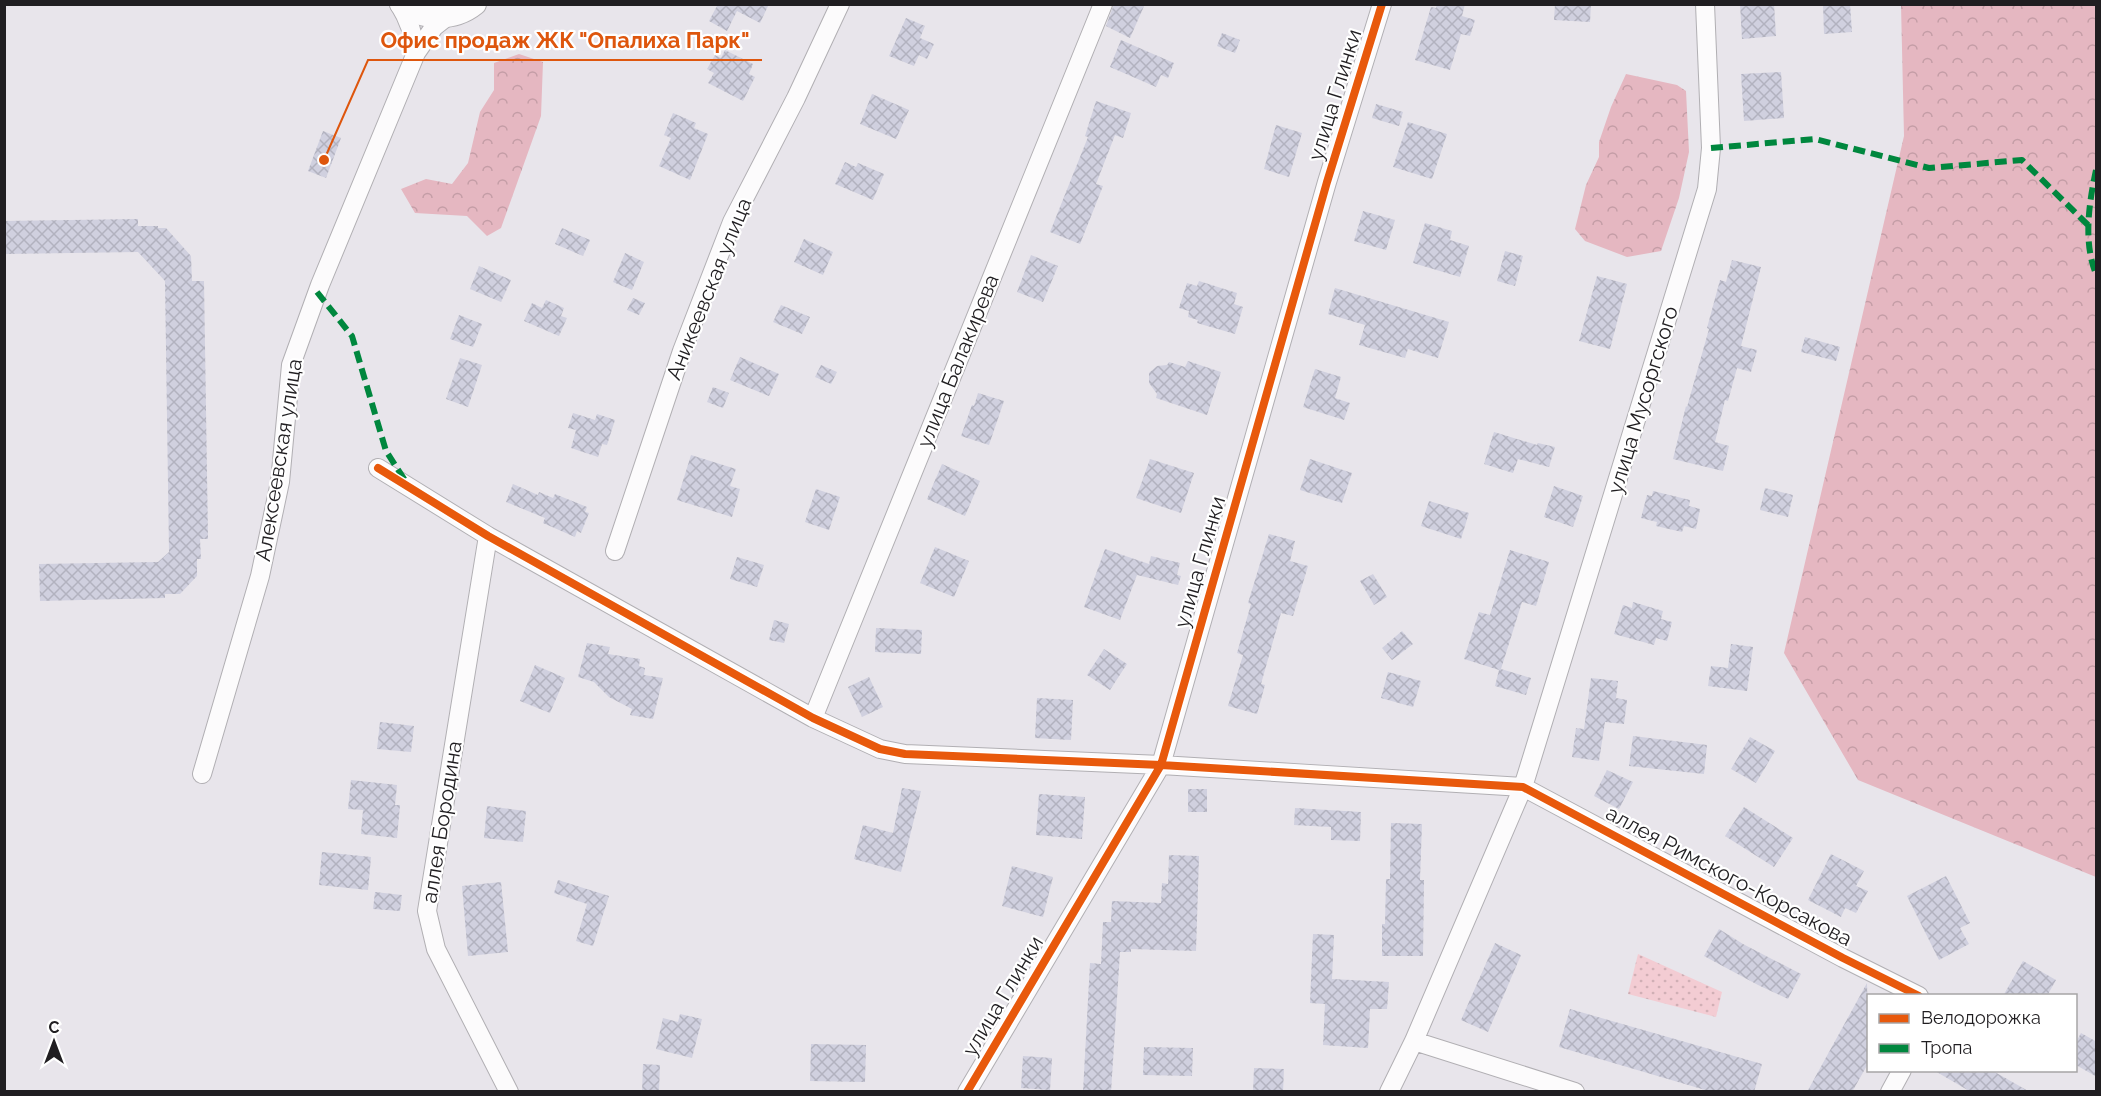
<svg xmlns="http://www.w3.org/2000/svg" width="2101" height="1096" font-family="Raleway,sans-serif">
  <defs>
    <pattern id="green-dots" width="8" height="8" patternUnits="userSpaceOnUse" patternTransform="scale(1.5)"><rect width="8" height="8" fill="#f3ccd3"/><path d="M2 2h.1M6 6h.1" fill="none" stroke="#d0afb5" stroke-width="1.8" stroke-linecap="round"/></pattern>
    <pattern id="forest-crowns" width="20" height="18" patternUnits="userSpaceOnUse" patternTransform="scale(1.5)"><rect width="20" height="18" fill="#e5b7c1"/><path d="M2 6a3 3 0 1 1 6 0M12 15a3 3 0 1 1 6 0" fill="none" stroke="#c49da6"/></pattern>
    <pattern id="building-cross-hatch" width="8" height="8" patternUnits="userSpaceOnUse" patternTransform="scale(1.5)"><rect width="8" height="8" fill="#d0d0df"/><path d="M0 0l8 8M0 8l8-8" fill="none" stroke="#b2b2bf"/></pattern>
  </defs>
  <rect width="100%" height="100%" fill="#e8e5eb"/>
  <path fill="url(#green-dots)" d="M1638,954L1722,992L1716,1017L1628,994Z"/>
  <path fill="url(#forest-crowns)" d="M1901,5H2096V877L1858,780L1784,653L1904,136Z
    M519,54L543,62L541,116L501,228L487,236L467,216L415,213L401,189L426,179L452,184L468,163L480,112L494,90V63Z
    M1626,74L1677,85L1686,91L1689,152L1679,198L1661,251L1627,257L1585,241L1575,229L1586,185L1599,157V142L1611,107Z"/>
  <path fill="url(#building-cross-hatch)" d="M718,4H769L760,23L737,11L727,31L709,21Z
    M1145,4L1130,38L1106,26L1114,4Z
    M1437,4H1465L1462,16L1475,20L1470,36L1461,34L1450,70L1415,60L1431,7L1436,8Z
    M1555,4H1591L1590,22L1554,20Z
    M1740,4H1774L1776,36L1742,39Z
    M1823,4H1850L1852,32L1824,34Z
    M906,18L925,26L920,38L934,44L927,59L919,55L914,66L889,56Z
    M1222,33L1240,40L1235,53L1217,46Z
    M1121,40L1174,63L1168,78L1161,75L1156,87L1110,67Z
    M725,50L753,64L749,74L755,77L743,101L708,83L714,73L707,69L715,55L721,58Z
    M1781,72L1784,118L1744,121L1741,74Z
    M872,94L909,110L896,139L860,124Z
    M1096,101L1131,113L1123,138L1115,135L1096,184L1103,186L1080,244L1050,232L1088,137L1085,136Z
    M1376,104L1403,112L1399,126L1372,118Z
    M673,113L696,123L694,128L708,134L690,180L659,166L671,138L664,135Z
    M1408,122L1447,134L1432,179L1393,167Z
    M1276,125L1302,133L1289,177L1264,169Z
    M323,131L341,138L326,178L308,171Z
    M845,162L856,167L858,163L884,174L873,200L835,184Z
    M1363,211L1395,220L1386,250L1354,241Z
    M138,219V226H158V228H166L191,256L192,281H204L208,539H200L201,559H197V576L180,594H165V598L40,601L39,564L158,562L169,552L165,281L138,252L4,254V221Z
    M1425,223L1452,231L1450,240L1469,246L1460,277L1413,263Z
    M562,228L590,240L583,256L555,244Z
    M804,239L833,252L823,275L794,262Z
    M1505,251L1523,256L1515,286L1497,281Z
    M625,253L644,262L632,290L613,282Z
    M1031,255L1058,266L1043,302L1017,292Z
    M1732,260L1761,267L1741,346L1757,350L1751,372L1737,368L1728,401L1725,400L1715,442L1729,446L1723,471L1673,459L1686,406L1687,407L1709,329L1707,328L1720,280L1726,282Z
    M479,266L511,280L501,302L470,289Z
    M1597,276L1627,284L1610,349L1579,341Z
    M1199,281L1237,293L1234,304L1243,307L1235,334L1197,323L1198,320L1188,317L1189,311L1179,308L1187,283L1197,286Z
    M1335,288L1449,322L1438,358L1408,349L1405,358L1359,345L1365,325L1328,314Z
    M633,298L645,303L639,315L627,310Z
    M546,300L564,308L561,316L567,318L559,336L524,321L532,303L542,308Z
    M781,305L810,317L802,334L773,322Z
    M459,315L482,324L473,347L450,339Z
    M1805,337L1840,347L1836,361L1801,352Z
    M740,357L779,374L769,396L730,380Z
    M460,358L482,365L468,407L446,399Z
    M1188,361L1221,372L1207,415L1156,398L1157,394L1149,383V373L1157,366L1167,365L1169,362L1185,367Z
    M821,365L837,372L831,384L815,377Z
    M1315,369L1341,377L1335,398L1350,403L1344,420L1303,407Z
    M713,387L729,393L723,408L707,402Z
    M978,393L1004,401L989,445L961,436L972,405L974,406Z
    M573,413L595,420L597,414L615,420L607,445L602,444L598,457L571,448L576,430L568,428Z
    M1494,432L1537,445L1538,443L1555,447L1549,467L1518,459L1513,473L1484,464Z
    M691,455L736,469L730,486L740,489L732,517L677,500Z
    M1150,459L1194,473L1181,513L1136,498Z
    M1310,459L1352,473L1342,503L1300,490Z
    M942,464L980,481L965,516L927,499Z
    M513,484L538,495L539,492L553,498L555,494L587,507L585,512L589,513L581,533L577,531L575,537L543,523L545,518L506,502Z
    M1554,486L1583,496L1573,527L1544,517Z
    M1765,488L1793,495L1788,517L1760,510Z
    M816,489L840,497L829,530L805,522Z
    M1653,491L1690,500L1689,506L1700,509L1696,529L1684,526L1682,532L1656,526L1657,522L1641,518L1647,495L1652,496Z
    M1429,501L1469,513L1461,539L1421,526Z
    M1269,534L1295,541L1290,561L1308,566L1293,616L1281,613L1261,684L1265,685L1257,714L1228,706L1243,655L1237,653L1251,604L1248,603Z
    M935,547L969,561L954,597L920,583Z
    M1105,549L1149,564L1151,556L1180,563L1177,575L1181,576L1178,585L1137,575L1120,620L1084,607Z
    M1510,550L1549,562L1536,606L1522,602L1501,669L1531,678L1526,695L1495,686L1499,670L1464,659L1479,612L1490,615Z
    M737,557L764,565L757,587L730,579Z
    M1373,574L1387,597L1374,605L1360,581Z
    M1633,602L1663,611L1661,619L1672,622L1667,641L1656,638L1654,645L1614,634L1623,605L1632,608Z
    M774,620L789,624L784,643L769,640Z
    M876,628L922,630L921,654L875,652Z
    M1402,631L1413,644L1392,660L1382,648Z
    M587,643L610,647L608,654L640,659L639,666L645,668L644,675L663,678L653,719L630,715L632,709L609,697L594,682L578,677Z
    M1731,644L1753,647L1747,691L1708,686L1711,666L1728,668Z
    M1104,649L1127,664L1110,690L1087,675Z
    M535,665L565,678L550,713L520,701Z
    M1388,672L1421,681L1413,707L1381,698Z
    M869,677L883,707L862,717L848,687Z
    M1591,678L1618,681L1616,698L1627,700L1624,724L1605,722L1599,761L1572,757L1576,728L1584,729Z
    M1037,698L1073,700L1071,740L1035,738Z
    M380,722L414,726L411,752L377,749Z
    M1633,736L1707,745L1704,774L1629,766Z
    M1750,737L1775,751L1756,783L1731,769Z
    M1607,770L1633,782L1619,809L1594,796Z
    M351,780L397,785L395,805H400L397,838L361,834L363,810L348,809Z
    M902,788L921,791L901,872L854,859L863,825L893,833Z
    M1188,789H1207V812H1188Z
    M1039,794L1085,797L1082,839L1036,835Z
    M487,806L526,811L523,842L484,838Z
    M1744,807L1793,838L1774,867L1725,836Z
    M1295,808L1361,812L1360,841L1331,840V827L1294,825Z
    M1391,823L1422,824L1420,880H1424L1423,956H1382V924H1385L1386,879H1390Z
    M322,852L371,857L368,890L319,885Z
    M1831,854L1864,871L1856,886L1868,891L1856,913L1845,908L1841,917L1808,900Z
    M1169,855L1199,856L1196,951L1131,949V952H1120L1111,1092H1083L1090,963L1101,964L1103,922H1111L1112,901L1161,903L1162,883L1168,884Z
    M1012,866L1053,877L1043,917L1002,906Z
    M1946,876L1970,923L1960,928L1969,944L1939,960L1907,896Z
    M558,880L609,896L593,946L576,941L587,904L554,893Z
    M501,882L508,952L468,956L462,886Z
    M375,892L402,895L400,911L373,909Z
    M1719,929L1743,944L1801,974L1788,999L1758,985L1704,956Z
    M1313,934L1334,935L1332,979L1389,982L1387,1009H1370L1368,1048L1323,1045L1325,1004L1310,1003Z
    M1495,943L1521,955L1488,1032L1461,1020Z
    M2023,961L2056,980L2047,996H2003Z
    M1867,983L1869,1062L1852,1092H1807Z
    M1570,1009L1762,1064L1754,1092H1712L1559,1047Z
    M680,1014L702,1019L692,1058L656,1049L663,1018L678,1022Z
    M2081,1033L2097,1042V1077L2076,1065V1042Z
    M811,1044L866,1045L865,1082L810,1081Z
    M1144,1047L1193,1048L1192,1076L1143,1075Z
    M1023,1056L1052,1058L1050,1090L1021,1088Z
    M643,1064L660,1065L659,1092H642Z
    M1254,1068L1284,1069L1283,1092H1253Z
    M1935,1071H1993L2030,1092H1971Z"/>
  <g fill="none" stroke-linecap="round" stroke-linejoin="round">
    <defs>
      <path id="minor" d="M399,4C409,20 414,35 416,53
        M378,468L488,536L813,718L880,749L905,754L1161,765L1523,787L1843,958L1919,996
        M488,536L427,911L436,949L509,1092
        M615,551L682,351L732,222L796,98L840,4
        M813,718L1103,4
        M202,774L260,576L280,482L291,365L320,285L416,53L434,27L448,16
        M1414,1041L1575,1092
        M967,1092L1161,765L1327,182L1382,4
        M1389,1092L1414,1041L1523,787L1707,189L1711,148L1705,4
        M1890,1092L1902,1070"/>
      <path id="tertiary" d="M401,4C423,20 454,21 475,4"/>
    </defs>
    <use href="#minor" stroke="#b1afb3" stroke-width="20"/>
    <use href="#tertiary" stroke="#b1afb3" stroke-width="24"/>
    <use href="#minor" stroke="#fcfbfc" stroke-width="18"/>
    <use href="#tertiary" stroke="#fcfbfc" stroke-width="22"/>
    <path stroke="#00873e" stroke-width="6" stroke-dasharray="12 6" stroke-linecap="butt" d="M1711,148L1815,139L1929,168L2022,160L2089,226
      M2096,170C2089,203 2083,242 2096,274
      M317,292L352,336L386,451L406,482"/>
    <defs>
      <path id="cycleway" d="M378,468L488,536L813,718L880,749L905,754L1161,765L1523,787L1843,958L1919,996
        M967,1092L1161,765L1327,182L1382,4"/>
    </defs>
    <use href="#cycleway" stroke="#fff" stroke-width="11"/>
    <use href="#cycleway" stroke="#e8590c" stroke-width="8"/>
  </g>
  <g text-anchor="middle" stroke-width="4.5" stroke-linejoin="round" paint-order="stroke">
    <g font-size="21" fill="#201e21" stroke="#fff">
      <text transform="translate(1335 95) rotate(-73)" y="7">улица Глинки</text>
      <text transform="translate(709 289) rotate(-68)" y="7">Аникеевская улица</text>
      <text transform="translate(958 361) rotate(-68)" y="7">улица Балакирева</text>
      <text transform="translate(1643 400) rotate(-73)" y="7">улица Мусоргского</text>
      <text transform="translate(279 460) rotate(-81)" y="7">Алексеевская улица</text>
      <text transform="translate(1200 562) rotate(-74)" y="7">улица Глинки</text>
      <text transform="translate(442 822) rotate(-81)" y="7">аллея Бородина</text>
      <text transform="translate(1729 876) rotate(28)" y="7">аллея Римского-Корсакова</text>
      <text transform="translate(1003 996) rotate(-59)" y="7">улица Глинки</text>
    </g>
  </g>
  <path fill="none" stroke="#de560d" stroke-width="2" d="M324 160L368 60H762"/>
  <circle fill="#de560d" stroke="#fff" stroke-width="2" cx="324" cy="160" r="6"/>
  <g font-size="22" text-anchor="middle" font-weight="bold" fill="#de560d" stroke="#fff" stroke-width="4.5" stroke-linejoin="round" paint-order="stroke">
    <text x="565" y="48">Офис продаж ЖК "Опалиха Парк"</text>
  </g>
  <rect width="2101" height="1096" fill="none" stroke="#201e21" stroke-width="12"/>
  <rect x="1867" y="994" width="210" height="78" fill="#ffffff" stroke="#a6a5a6" stroke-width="1.5"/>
  <rect x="1879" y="1014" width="30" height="9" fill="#e8590c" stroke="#a6a5a6" stroke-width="1.5"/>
  <text x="1921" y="1024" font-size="18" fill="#201e21">Велодорожка</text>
  <rect x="1879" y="1044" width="30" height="9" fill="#00873e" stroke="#a6a5a6" stroke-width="1.5"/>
  <text x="1921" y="1054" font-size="18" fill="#201e21">Тропа</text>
  <g transform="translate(54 1042)" stroke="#ffffff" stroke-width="4.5" paint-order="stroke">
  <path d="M0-4.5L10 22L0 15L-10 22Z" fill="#201e21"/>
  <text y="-9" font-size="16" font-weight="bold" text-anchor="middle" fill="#201e21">С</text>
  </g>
</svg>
